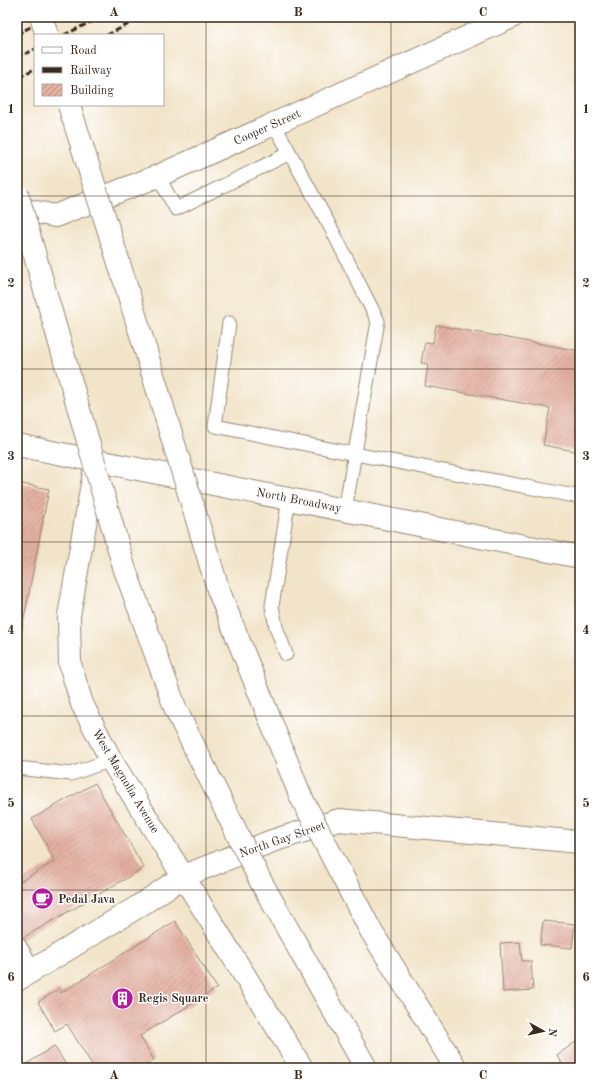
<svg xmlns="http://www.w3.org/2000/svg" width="597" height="1085" font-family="'Old Standard TT',serif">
  <defs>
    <pattern id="building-hatch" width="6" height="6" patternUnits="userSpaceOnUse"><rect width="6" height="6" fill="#e4b0a1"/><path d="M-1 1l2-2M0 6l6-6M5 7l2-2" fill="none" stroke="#ba8f83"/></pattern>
  </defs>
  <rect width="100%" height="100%" fill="#fff"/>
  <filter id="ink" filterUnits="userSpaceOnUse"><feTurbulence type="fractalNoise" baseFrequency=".025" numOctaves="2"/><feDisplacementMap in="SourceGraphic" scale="8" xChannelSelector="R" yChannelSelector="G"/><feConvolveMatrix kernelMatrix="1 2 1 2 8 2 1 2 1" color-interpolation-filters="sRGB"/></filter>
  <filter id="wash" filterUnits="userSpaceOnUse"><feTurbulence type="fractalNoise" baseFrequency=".012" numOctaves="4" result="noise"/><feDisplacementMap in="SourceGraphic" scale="16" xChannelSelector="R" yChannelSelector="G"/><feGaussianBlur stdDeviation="0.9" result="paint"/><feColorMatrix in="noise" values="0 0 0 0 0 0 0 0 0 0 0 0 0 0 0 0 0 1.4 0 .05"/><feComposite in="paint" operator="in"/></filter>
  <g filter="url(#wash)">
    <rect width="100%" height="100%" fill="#f2e4c9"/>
    <g id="blocks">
      <path fill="url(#building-hatch)" d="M436,325L580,351V452L543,445L550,408L425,386L428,364L421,363L425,342L433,343Z
        M17,483L49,489L18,649H17Z
        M95,783L144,868L21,939L17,932V881L18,883L55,861L32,819Z
        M175,921L217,988L140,1036L154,1060L142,1068H94L67,1024L55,1031L38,1002L59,989L61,993Z
        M543,921L575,924L572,948L540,945Z
        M520,942L522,961H531L533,990L503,992L500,943Z
        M580,1039V1068H565L557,1055Z
        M54,1046L68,1068H21Z"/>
    </g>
  </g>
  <g filter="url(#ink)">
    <use href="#blocks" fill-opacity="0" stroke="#968774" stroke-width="1"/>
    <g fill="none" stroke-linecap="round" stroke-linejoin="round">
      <defs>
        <path id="service" d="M274,124L333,232L378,321L345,510
          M158,176L176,209L290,153
          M229,323L215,426L355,454L580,497
          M286,654L276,627L272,606L289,498
          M17,768L71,774L111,760
          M17,941L34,969"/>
        <path id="minor" d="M17,208L55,216L158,176L512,17
          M96,461L69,616L70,664L82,704L111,760L302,1068"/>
        <path id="secondary" d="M17,980L139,906L184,876L272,841L339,820L580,842"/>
        <path id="primary" d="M17,445L580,557"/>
      </defs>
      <use href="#service" stroke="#968774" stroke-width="15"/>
      <use href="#minor" stroke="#968774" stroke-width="24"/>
      <use href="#secondary" stroke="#968774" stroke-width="24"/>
      <use href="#primary" stroke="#968774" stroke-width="24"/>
      <use href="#service" stroke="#fff" stroke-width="13"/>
      <use href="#minor" stroke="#fff" stroke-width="22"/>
      <use href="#secondary" stroke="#fff" stroke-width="22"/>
      <use href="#primary" stroke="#fff" stroke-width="22"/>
      <path stroke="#3b2a1e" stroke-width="3" stroke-dasharray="6 3" stroke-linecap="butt" d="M17,34L50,17
        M64,35L101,17
        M107,35L143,17
        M17,58L35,49
        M19,76L35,69"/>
      <defs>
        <path id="motorway-bridge" d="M41,17L47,35
          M69,105L124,279L218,589L301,797L371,931L456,1068
          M17,193L124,567L176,710L260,880L366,1068"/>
      </defs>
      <use href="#motorway-bridge" stroke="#968774" stroke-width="24" stroke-linecap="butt"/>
      <use href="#motorway-bridge" stroke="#fff" stroke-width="22"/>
    </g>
  </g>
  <path fill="none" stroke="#3b2a1e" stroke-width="1" stroke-opacity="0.55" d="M206,17V1068M391,17V1068M17,196H580M17,369H580M17,542H580M17,716H580M17,890H580"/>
  <defs>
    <symbol id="cafe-disc" viewBox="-11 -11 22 22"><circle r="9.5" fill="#b5179e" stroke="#fff"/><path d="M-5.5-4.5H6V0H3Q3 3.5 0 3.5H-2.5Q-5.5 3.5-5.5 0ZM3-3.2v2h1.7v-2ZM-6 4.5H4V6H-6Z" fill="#fff"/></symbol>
    <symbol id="building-disc" viewBox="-11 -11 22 22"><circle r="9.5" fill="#b5179e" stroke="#fff"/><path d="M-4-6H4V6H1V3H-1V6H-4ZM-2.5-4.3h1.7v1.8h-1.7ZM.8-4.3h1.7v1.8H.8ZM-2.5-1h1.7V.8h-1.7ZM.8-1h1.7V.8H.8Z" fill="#fff"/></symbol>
  </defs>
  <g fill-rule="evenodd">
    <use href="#cafe-disc" x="30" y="886" width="25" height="25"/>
    <use href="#building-disc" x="110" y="986" width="25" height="25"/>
  </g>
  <g text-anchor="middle" stroke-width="3" stroke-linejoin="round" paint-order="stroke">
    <g font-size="12" fill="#3b2a1e" stroke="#fff">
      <text transform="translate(267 127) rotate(-24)" y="4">Cooper Street</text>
      <text transform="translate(299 500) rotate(11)" y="4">North Broadway</text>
      <text transform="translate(126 781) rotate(59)" y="4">West Magnolia Avenue</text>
      <text transform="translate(282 839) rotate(-19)" y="4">North Gay Street</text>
    </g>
    <g font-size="12" font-weight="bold" fill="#3b2a1e" stroke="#fff" text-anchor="start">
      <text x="58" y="903">Pedal Java</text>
      <text x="138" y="1002">Regis Square</text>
    </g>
  </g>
  <rect width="597" height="1085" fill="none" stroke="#fff" stroke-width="44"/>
  <rect x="34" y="34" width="130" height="72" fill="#ffffff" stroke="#b1aaa5"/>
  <rect x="42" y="47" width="20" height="6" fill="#ffffff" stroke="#b1aaa5"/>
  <text x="70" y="54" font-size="12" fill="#3b2a1e">Road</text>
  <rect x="42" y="67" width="20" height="6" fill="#3b2a1e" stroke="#b1aaa5"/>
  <text x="70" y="74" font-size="12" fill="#3b2a1e">Railway</text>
  <rect x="42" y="84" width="20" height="12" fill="url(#building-hatch)" stroke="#b1aaa5"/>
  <text x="70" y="94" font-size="12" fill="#3b2a1e">Building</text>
  <g transform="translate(543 1031) rotate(98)" stroke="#ffffff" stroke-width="3" paint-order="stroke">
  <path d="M0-3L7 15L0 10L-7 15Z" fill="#3b2a1e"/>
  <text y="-6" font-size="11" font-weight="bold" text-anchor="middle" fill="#3b2a1e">N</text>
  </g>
  <rect x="22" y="22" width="553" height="1041" fill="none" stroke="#3b2a1e" stroke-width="1.5"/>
  <g font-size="13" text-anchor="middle" font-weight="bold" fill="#3b2a1e">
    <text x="114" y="16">A</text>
    <text x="298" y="16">B</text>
    <text x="483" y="16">C</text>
    <text x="11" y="113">1</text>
    <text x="586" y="113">1</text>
    <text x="11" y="287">2</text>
    <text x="586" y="287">2</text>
    <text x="11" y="460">3</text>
    <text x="586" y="460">3</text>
    <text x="11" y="634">4</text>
    <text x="586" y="634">4</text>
    <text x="11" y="807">5</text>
    <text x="586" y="807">5</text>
    <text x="11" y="981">6</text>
    <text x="586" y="981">6</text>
    <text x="114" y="1079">A</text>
    <text x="298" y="1079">B</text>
    <text x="483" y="1079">C</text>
  </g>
</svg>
